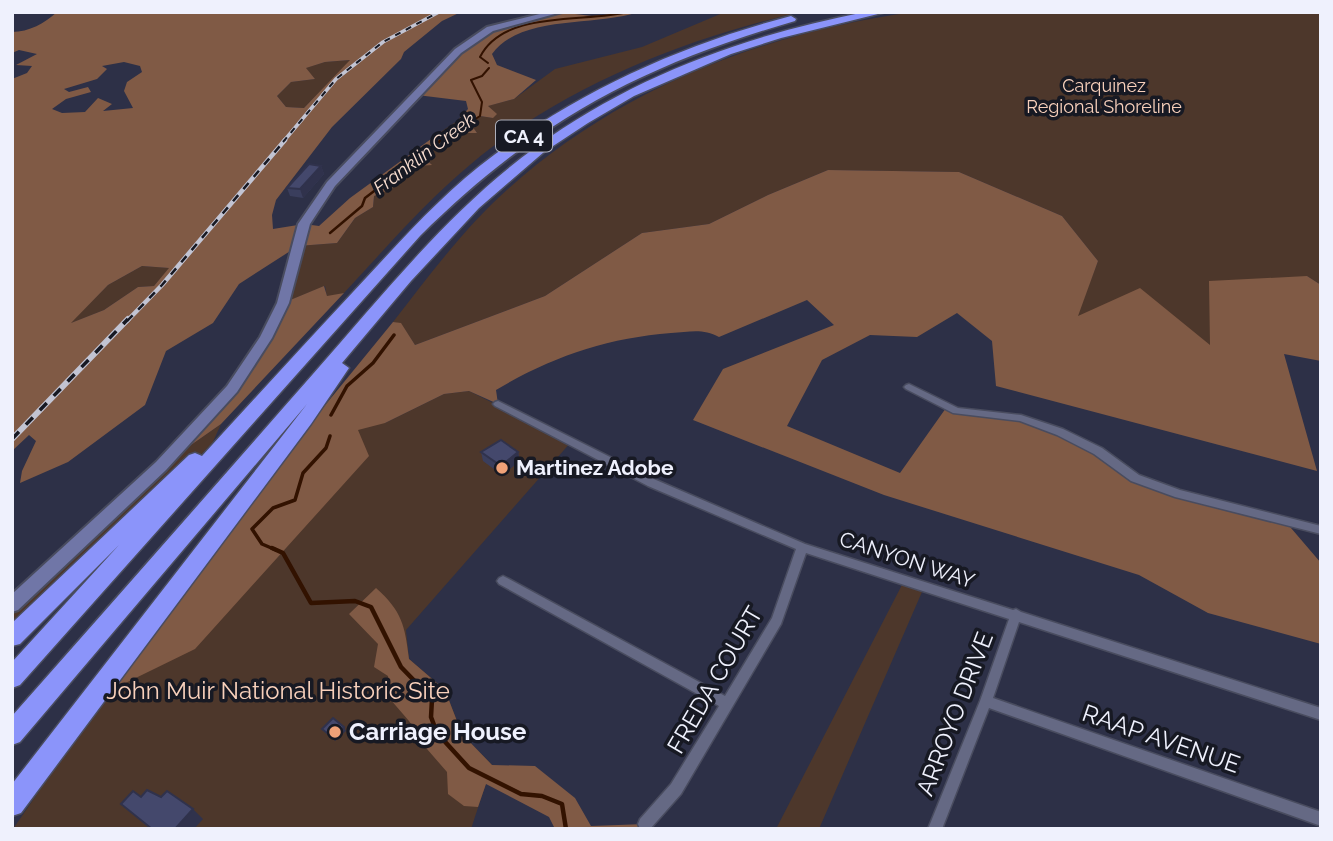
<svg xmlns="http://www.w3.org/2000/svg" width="1333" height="841" font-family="Raleway,sans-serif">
  <rect width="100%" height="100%" fill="#2d3047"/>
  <path fill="#4d372b" d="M725,12H800C682,40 564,86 471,164C424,203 385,249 344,293L327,297L325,286L283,303L298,246L337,243L355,218L373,207L374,196C399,186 401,168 431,164L421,155L445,135L442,131L457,121L461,133H477L470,123L480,116L493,118L487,106L514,99L555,69L642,47Z
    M912,12H1321V285L1307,276L1211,346L1077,316L1098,261L1062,216L959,172L828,170L768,195L709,224L642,233L545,296L415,345L401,324L393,322C429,276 464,228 508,189C620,88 764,33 912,12Z
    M351,60L304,108L286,107L277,96L291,82L315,79L305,68L325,62Z
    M142,266L170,268L154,286L138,287L104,310L69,324L108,285Z
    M469,391L571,442L406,630L409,659L445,690L462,734L492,765L471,829H13L107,692L313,420L385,423L444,394Z
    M221,424L212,444L12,637V605L161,466Z
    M905,579L925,585L819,829H776Z"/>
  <path fill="#805a45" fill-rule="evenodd" d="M57,12H461L442,21L404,52L401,59L332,127L276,200L272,215L273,229L304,224L319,226L350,198L442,131L446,136L422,155L432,165L417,166L397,179L392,189L374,196L373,207L355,218L337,243L298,246L239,284L213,323L166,351L145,405L68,462L20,483L22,471L36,441L29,435L12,451V79L27,73L32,66L16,65L37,54L19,50L12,53V32C29,32 45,23 57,12ZM350,60L304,108L286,107L277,96L291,82L315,79L306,68L325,62ZM124,62L140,66L142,72L127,82L124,91L133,108L103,111L112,104L98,98L85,112L62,113L52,109L66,99L91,92L88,87L69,92L64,89L97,79L107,69L102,66ZM142,266L169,268L154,286L138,287L104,310L71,323L108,285Z
    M558,12L592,16L638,12C595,27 521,14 492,54L497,65L536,80L514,99L488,106L497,114L493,118L480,116L470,123L477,133H461L457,121L468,109L466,101L417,95L458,51L490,29Z
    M828,170L959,172L1062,216L1098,261L1078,316L1140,288L1210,345L1209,281L1307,276L1321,285V361L1284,354L1317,471L996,386L992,341L957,313L917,337L870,335L822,360L787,426L900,473L946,408L1021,418L1060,432L1135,478L1285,521L1321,563V644L1208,613L1139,575L884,495L693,420L723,369L834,325L807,300L719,337C703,328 689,332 671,333C607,338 551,357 496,390L498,404L469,391L444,394L385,423L358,430L369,456L195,649L107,692L313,420L393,322L401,323L415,345L545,296L642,233L709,224L768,195Z
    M324,286L327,296L344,293L221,424L161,466L218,404L283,303Z
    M376,588C402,611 405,626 409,659L445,690L462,734L492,765L535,766L575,798L591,826L645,824L646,829H555L549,817L486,784L478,807L464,806L448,794L447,772L427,749L409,721L390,699L388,676L374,667L378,644L349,614Z"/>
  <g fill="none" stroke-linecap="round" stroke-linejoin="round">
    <path stroke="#321200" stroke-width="2" d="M488,63L480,57C504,9 586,23 628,12
      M439,142L480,116L482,102L471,80L482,76L489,68"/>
    <path stroke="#321200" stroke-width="2.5" d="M330,233L362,206L365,198L441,140"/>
    <path stroke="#321200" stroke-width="3.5" d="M331,415L347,386L373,363L394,335
      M276,550L262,544L252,529L273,508L295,500L303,473L326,448L330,436"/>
    <path stroke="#321200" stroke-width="4.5" d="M272,548L283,553L311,603L355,601L371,607L401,667L432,699L431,717L437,733L469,768L521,794L542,796L562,804L566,829"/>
    <defs>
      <path id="street" d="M909,384L958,408L1021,415L1063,429L1102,448L1139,475L1180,490L1321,526V534L1175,497L1131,481L1094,454L1057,435L1020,421L953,413L906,389L904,387L906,385Z
        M498,401L656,480L805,544L1013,610L1016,609L1021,612L1321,708V720L1019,622L993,698L1321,812V826L989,708L942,829H928L980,701L1009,619L806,553L781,624L681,794L650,829H640L638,824L640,819L671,784L719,706L499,584L497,581L499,578L503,576L507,578L725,696L772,618L796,549L648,486L495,406L493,404L495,402Z"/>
      <path id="secondary" d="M548,12H562L493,31L461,53L335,186L310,224L289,303L272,338L237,392L166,470L18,610L12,612V594L156,462L227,386L260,337L277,303L298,224L327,182L455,49L487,27Z"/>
      <path id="highway" d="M865,12H886L781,38L731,54L634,96L588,123L544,152L479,208L411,281L342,363L349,368L311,424L21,813L12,816V784L307,404L20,742L12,745V716C113,602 213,488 313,374C383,295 450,209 536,147C633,76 747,35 865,12Z
        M791,16L796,19L795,21C640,66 535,122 420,236L20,685L12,688V662L119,545L20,644L12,646V623L189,455L195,453L202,456C252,401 303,346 353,292C398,244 441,194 494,155C583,89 684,44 791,16Z"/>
    </defs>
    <use href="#street" stroke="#494c5f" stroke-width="3"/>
    <use href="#secondary" stroke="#494c5f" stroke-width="4"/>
    <use href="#highway" stroke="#494c5f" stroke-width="3"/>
    <use href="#street" fill="#656984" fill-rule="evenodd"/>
    <use href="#secondary" fill="#7076a7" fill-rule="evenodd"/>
    <use href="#highway" fill="#8b94fa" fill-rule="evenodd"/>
    <defs>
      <path id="rail-far2" d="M283,142L336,79L383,42L439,12"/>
      <path id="rail-far1" d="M127,321L162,285L285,140"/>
      <path id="rail" d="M12,439L128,319"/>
    </defs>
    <use href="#rail-far2" stroke="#c2c4d3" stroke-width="3.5"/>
    <use href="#rail-far1" stroke="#c2c4d3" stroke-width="4.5"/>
    <use href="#rail" stroke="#c2c4d3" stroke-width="6"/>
    <use href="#rail-far2" stroke="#171923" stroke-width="2" stroke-dasharray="6" stroke-linecap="butt"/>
    <use href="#rail-far1" stroke="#171923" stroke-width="2.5" stroke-dasharray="8" stroke-linecap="butt"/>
    <use href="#rail" stroke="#171923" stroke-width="3.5" stroke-dasharray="10" stroke-linecap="butt"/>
  </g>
  <path fill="#3a3e5d" d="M321,166L324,174L303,198L290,196L287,188Z
    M481,452H518L520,461L502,475L483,461Z"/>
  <path fill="#30324c" d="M321,166L324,174L303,198L300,189Z
    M518,452L520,461L502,475L501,466Z
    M344,727L346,731L335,741L333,738Z
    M193,809L203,819L194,829H175Z"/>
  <path fill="#44486c" stroke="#30324c" stroke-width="2" d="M309,164L321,166L300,189L287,188Z
    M501,440L518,452L501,466L481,452Z
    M333,718L344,727L333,738L322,729Z
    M147,790L161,797L167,791L193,809L175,829H152L121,804L133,791L141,797Z"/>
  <g fill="#f0a278" stroke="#171923" stroke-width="2.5">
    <circle cx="502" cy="468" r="7"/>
    <circle cx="335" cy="732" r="7"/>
  </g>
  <g text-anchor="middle" stroke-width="7" stroke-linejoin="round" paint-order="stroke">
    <g font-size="18" fill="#f8d0bb" stroke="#171923">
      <text x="1104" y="92">Carquinez<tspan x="1104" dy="21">Regional Shoreline</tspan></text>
    </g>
    <rect fill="#171923" stroke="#aeb0bc" stroke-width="2" x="496" y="120.5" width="56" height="31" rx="5"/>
    <g font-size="19" font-weight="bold" fill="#eff1fd">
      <text x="524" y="143">CA 4</text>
    </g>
    <g font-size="19" font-style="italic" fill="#f9ded0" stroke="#171923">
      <text transform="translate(424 153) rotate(-37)" y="7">Franklin Creek</text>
    </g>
    <g font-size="21" font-weight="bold" fill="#eff1fd" stroke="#171923" text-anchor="start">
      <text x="516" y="475">Martinez Adobe</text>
    </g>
    <g font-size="21" fill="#eff1fd" stroke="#171923">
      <text transform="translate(907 560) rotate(18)" y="7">CANYON WAY</text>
    </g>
    <g font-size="24" fill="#eff1fd" stroke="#171923">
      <text transform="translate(715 680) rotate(-60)" y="8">FREDA COURT</text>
      <text transform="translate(955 714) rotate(-69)" y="8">ARROYO DRIVE</text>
      <text transform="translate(1161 739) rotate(19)" y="8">RAAP AVENUE</text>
    </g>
    <g font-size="24" fill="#f8d0bb" stroke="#171923">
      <text x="278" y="699">John Muir National Historic Site</text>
    </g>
    <g font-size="24" font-weight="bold" fill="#eff1fd" stroke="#171923" text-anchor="start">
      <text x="349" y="740">Carriage House</text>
    </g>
  </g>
  <rect width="1333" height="841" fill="none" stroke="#eff1fd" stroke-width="28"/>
</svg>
